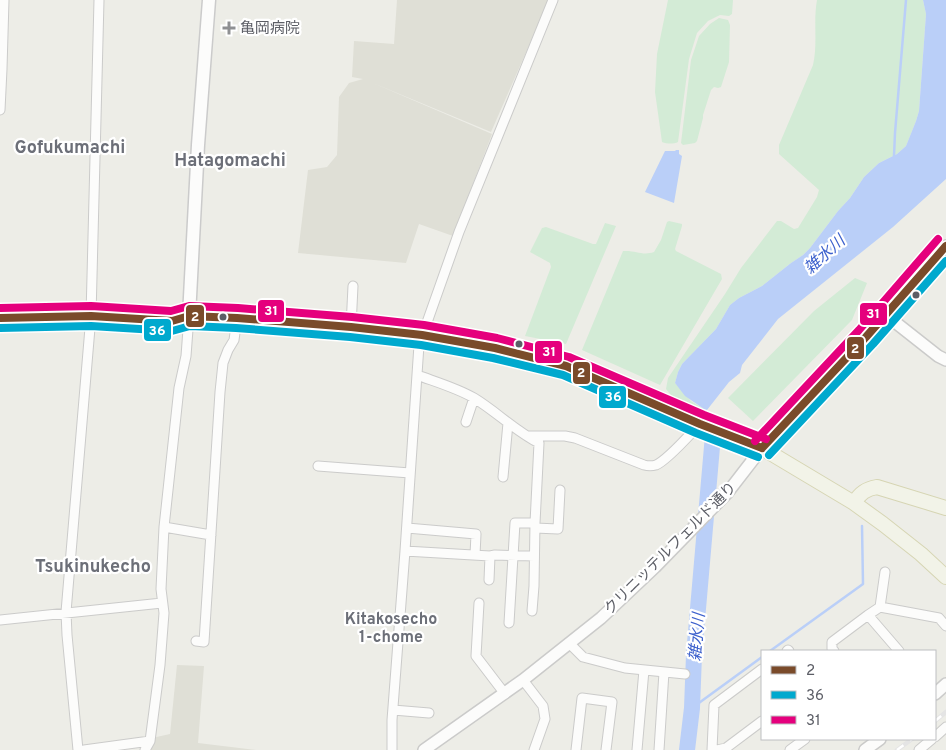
<svg xmlns="http://www.w3.org/2000/svg" width="946" height="750" font-family="Overpass,'Noto Sans JP',sans-serif">
  <rect width="100%" height="100%" fill="#edede7"/>
  <path fill="#dfdfd6" d="M397,0H549L491,132L373,83L492,134L453,236L419,224L406,263L298,253L308,170L327,167L337,155L339,97L349,83L363,79L352,77L354,41L394,44Z
    M177,665L204,666L198,743L256,750H151L152,738L170,734Z"/>
  <path fill="#d3ebd6" d="M668,0H733L732,14L729,16L720,15L708,21L697,33L689,59L678,142C674,144 667,144 662,142L655,92L657,54Z
    M817,0H923L926,14L919,111L916,121L906,146L897,154L879,163L864,177L850,198L838,211L810,248L803,255L791,263L762,286L739,298L730,305L716,329L682,364L678,372L675,383L691,401L704,409L683,410L666,389L668,378L725,294L741,268L777,221H781L794,229L798,228L817,197L819,190L779,154V145L813,65C818,43 813,22 817,0Z
    M719,18L728,20L730,25L729,62L721,87L718,88L714,87L711,90L703,115V118L697,141L695,143L683,145L681,143L691,60L699,36L710,24Z
    M669,221L682,224V226L675,249L676,251L721,274L722,279L660,385L582,350L623,251C636,250 642,256 654,252L661,240L667,222Z
    M605,223L616,226L566,344L525,336L551,267L550,263L530,252L542,228L546,227L593,244H596Z
    M855,278L867,283L852,320L753,421L728,398L814,311Z"/>
  <path fill="#bacff8" d="M923,0H946V179L893,227L778,319L742,365L740,373L729,382L707,410L704,409L685,396L675,383L678,372L682,364L716,329L730,305L739,298L762,286L791,263L803,255L810,248L838,211L850,198L864,177L879,163L897,154L906,146L916,121L919,111L926,14Z
    M676,150H679V154L682,156L674,203L645,192L664,153L665,151H675Z"/>
  <g fill="none" stroke-linecap="round" stroke-linejoin="round">
    <path stroke="#bacff8" stroke-width="2.5" d="M894,156L895,133L906,0
      M770,651L863,584L862,526
      M692,708L762,657"/>
    <path stroke="#bacff8" stroke-width="16" d="M687,750L692,708L694,655L713,435"/>
    <defs>
      <path id="minor" d="M0,110L2,69L4,0
        M351,327L353,286
        M417,375C436,382 457,388 474,398C497,412 515,431 539,443L535,523L534,586L532,611
        M466,422L474,398
        M528,436H565L575,438L644,465C648,466 652,466 656,465C668,460 691,433 700,424
        M318,466L410,473
        M503,477L508,423
        M164,527L211,535
        M407,528L476,534L475,555
        M535,528L558,529L560,490
        M405,551L490,556L495,555L534,556
        M489,580L490,556
        M479,603L476,656L505,694
        M880,607L939,618L946,626
        M868,615L899,651
        M0,620L162,603
        M509,623L515,523H535
        M196,641L204,642L220,392L223,363L228,350L234,340L237,318
        M569,643L583,657L625,668L685,674
        M787,651L788,650L789,651
        M834,651L832,649V642L868,615L880,607L885,572
        M523,680L543,706L545,719L534,750
        M393,710L429,713
        M935,737L946,727
        M78,750L67,635L66,612L91,316L99,0
        M84,750L150,741
        M145,750L150,741L160,665L164,613L161,589L164,527L179,388L186,356L189,316
        M392,750V720L405,551L419,345L459,232L553,0
        M576,750L582,698L612,702L606,750
        M637,750L644,670
        M659,750L664,672
        M712,750L714,705L762,669
        M717,750L726,748L762,721
        M790,750L805,739
        M919,750L932,739"/>
      <path id="tertiary" d="M886,315L938,356L946,360
        M935,694L946,684
        M424,750L523,680L601,618L655,567L728,492L762,448L866,337L946,246
        M865,750L880,739"/>
      <path id="secondary" d="M189,316L198,145L209,0"/>
      <path id="primary" d="M0,318L91,316L172,321L189,316L237,318L351,327L422,335L495,348L566,366L700,424L762,448L854,503L883,524L921,554L946,577
        M854,503C860,493 866,489 877,487L946,508"/>
    </defs>
    <use href="#minor" stroke="#cbcbca" stroke-width="11"/>
    <use href="#tertiary" stroke="#cbcbca" stroke-width="14"/>
    <use href="#secondary" stroke="#cbcbcb" stroke-width="15"/>
    <use href="#primary" stroke="#d6d5b3" stroke-width="16"/>
    <use href="#minor" stroke="#fcfcfb" stroke-width="9"/>
    <use href="#tertiary" stroke="#fcfcfb" stroke-width="11"/>
    <use href="#secondary" stroke="#fcfcfb" stroke-width="12"/>
    <use href="#primary" stroke="#f2f3e8" stroke-width="14"/>
    <defs>
      <path id="rail" d="M935,721L946,712
        M897,750L912,739"/>
    </defs>
    <use href="#rail" stroke="#e4e4e4" stroke-width="4.5"/>
    <use href="#rail" stroke="#fff" stroke-width="2.5" stroke-dasharray="8" stroke-linecap="butt"/>
    <defs>
      <path id="bus-1" d="M0,318L91,316L172,321L189,316L237,318L351,327L422,335L495,348L566,366L700,424L762,448
        M762,448L866,337L946,246"/>
      <path id="bus-2" d="M0,328L91,326L172,331L190,326L236,328L350,337L421,345L493,358L563,375L696,433L758,457
        M769,455L873,344L946,261"/>
      <path id="bus-3" d="M0,308L91,306L171,311L189,306L238,308L352,317L424,325L497,338L569,357L704,415L766,439
        M755,441L859,330L938,239"/>
    </defs>
    <use href="#bus-1" stroke="#fff" stroke-width="11"/>
    <use href="#bus-2" stroke="#fff" stroke-width="11"/>
    <use href="#bus-3" stroke="#fff" stroke-width="11"/>
    <use href="#bus-1" stroke="#7a4b2a" stroke-width="8"/>
    <use href="#bus-2" stroke="#00a9ce" stroke-width="8"/>
    <use href="#bus-3" stroke="#e5007d" stroke-width="8"/>
  </g>
  <path fill="#8f9093" stroke="#fff" stroke-width="2" d="M226.5 20.5h5v5h5v5h-5v5h-5v-5h-5v-5h5z"/>
  <g fill="#5c5e66" stroke="#fff" stroke-width="2">
    <circle cx="916" cy="295" r="4.5"/>
    <circle cx="223" cy="317" r="4.5"/>
    <circle cx="519" cy="344" r="4.5"/>
  </g>
  <g text-anchor="middle" stroke-width="4.5" stroke-linejoin="round" paint-order="stroke">
    <g font-size="15" fill="#5c5e66" stroke="#fff" text-anchor="start">
      <text x="240" y="33">亀岡病院</text>
    </g>
    <g font-size="15" fill="#5c5e66" stroke="#fff">
      <text transform="translate(670 548) rotate(-45)" y="5">クリニッテルフェルド通り</text>
    </g>
    <g font-size="16" font-style="italic" fill="#3d61cd" stroke="#fff">
      <text transform="translate(824 254) rotate(-42)" y="6">雑水川</text>
      <text transform="translate(696 637) rotate(-85)" y="6">雑水川</text>
    </g>
    <g font-size="16" font-weight="bold" fill="#6c6f78" stroke="#fff">
      <text x="391" y="624">Kitakosecho<tspan x="391" dy="18">1-chome</tspan></text>
    </g>
    <g font-size="18" font-weight="bold" fill="#6c6f78" stroke="#fff">
      <text x="70" y="153">Gofukumachi</text>
      <text x="230" y="166">Hatagomachi</text>
      <text x="93" y="572">Tsukinukecho</text>
    </g>
  </g>
  <g stroke="#fff" stroke-width="2">
    <rect x="257" y="299" width="28" height="24" rx="5" fill="#e5007d"/>
    <rect x="859" y="302" width="29" height="24" rx="5" fill="#e5007d"/>
    <rect x="185" y="304" width="20" height="24" rx="5" fill="#7a4b2a"/>
    <rect x="143" y="318" width="29" height="24" rx="5" fill="#00a9ce"/>
    <rect x="846" y="336" width="19" height="24" rx="5" fill="#7a4b2a"/>
    <rect x="534" y="340" width="29" height="24" rx="5" fill="#e5007d"/>
    <rect x="572" y="361" width="19" height="24" rx="5" fill="#7a4b2a"/>
    <rect x="598" y="385" width="29" height="24" rx="5" fill="#00a9ce"/>
  </g>
  <g font-size="14" text-anchor="middle" font-weight="bold" fill="#fff">
    <text x="271" y="315">31</text>
    <text x="873" y="318">31</text>
    <text x="195" y="321">2</text>
    <text x="157" y="335">36</text>
    <text x="855" y="353">2</text>
    <text x="549" y="356">31</text>
    <text x="581" y="377">2</text>
    <text x="613" y="401">36</text>
  </g>
  <rect x="761" y="650" width="175" height="90" fill="#ffffff" stroke="#bebfc2"/>
  <rect x="771" y="666" width="25" height="8" fill="#7a4b2a" stroke="#bebfc2"/>
  <text x="806" y="675" font-size="15" fill="#5c5e66">2</text>
  <rect x="771" y="691" width="25" height="8" fill="#00a9ce" stroke="#bebfc2"/>
  <text x="806" y="700" font-size="15" fill="#5c5e66">36</text>
  <rect x="771" y="716" width="25" height="8" fill="#e5007d" stroke="#bebfc2"/>
  <text x="806" y="725" font-size="15" fill="#5c5e66">31</text>
</svg>
